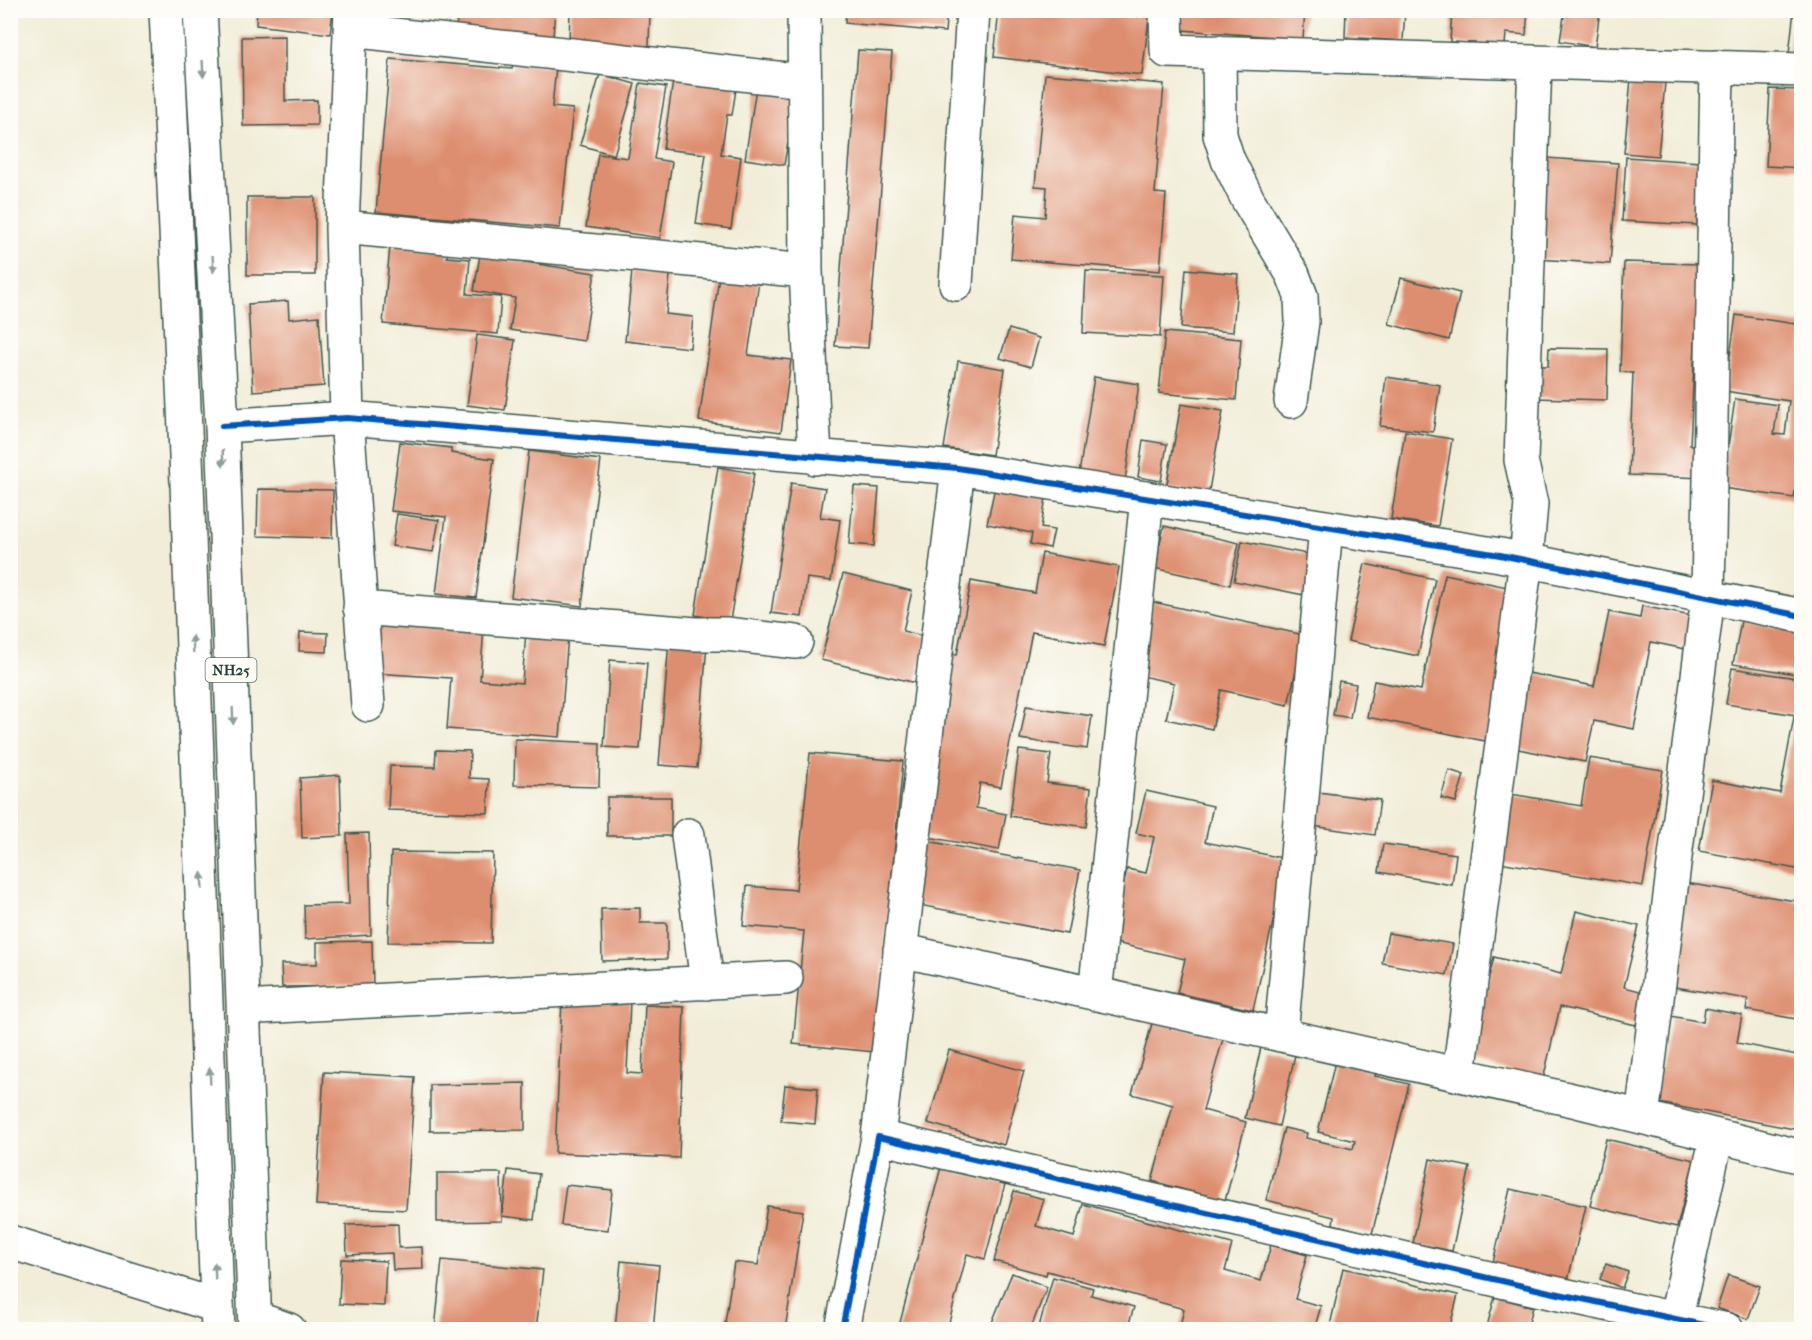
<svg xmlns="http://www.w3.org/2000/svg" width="1812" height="1340" font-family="'IM FELL French Canon',serif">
  <rect width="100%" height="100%" fill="#fdfcf7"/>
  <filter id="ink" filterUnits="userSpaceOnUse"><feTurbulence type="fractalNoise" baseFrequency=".0167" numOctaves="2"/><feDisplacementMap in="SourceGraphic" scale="12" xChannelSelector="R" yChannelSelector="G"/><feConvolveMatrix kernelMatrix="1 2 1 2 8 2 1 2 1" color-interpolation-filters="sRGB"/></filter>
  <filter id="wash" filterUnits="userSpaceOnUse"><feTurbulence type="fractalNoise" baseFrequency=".008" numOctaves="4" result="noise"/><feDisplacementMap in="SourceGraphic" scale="24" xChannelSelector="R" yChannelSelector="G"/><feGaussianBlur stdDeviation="1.35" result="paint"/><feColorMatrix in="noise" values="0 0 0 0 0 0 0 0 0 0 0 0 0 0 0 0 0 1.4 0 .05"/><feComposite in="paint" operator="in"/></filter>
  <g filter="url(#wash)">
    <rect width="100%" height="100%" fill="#f1edd8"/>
    <g id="blocks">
      <path fill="#de8e6f" d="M257,10H333L330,34L256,25Z
        M458,10H555L553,37L456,29Z
        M570,10H650L649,46L569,43Z
        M846,10H947L945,32L845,23Z
        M999,10H1150L1142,75L994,57Z
        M1182,10H1305L1303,39L1181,30Z
        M1346,10H1405L1403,41L1345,37Z
        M1452,10H1528L1526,35L1506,33L1505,45L1450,42Z
        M1565,10H1600L1595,47L1560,41Z
        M1794,10H1802V56L1789,54Z
        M285,36V101L317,100V125L243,126L242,37Z
        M858,50L892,52L868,348L835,346Z
        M390,59L512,69L513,63L556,67L552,107L573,109L560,228L376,212Z
        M600,74L635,84L614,155L580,145Z
        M674,74L737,83L732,115H727L721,154L741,157L731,229L696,224L706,154L663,149Z
        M1045,74L1164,84L1155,193L1166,194L1160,271L1011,259L1015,214L1045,217L1047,187L1035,186Z
        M1631,79L1665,83L1658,156L1624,153Z
        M640,83L666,87L654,159L672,162L660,238L586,227L598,154L628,158Z
        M756,88L796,94L784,165L745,159Z
        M1770,89L1802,90V168L1766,166Z
        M1626,157L1700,162L1697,225L1622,221Z
        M1546,158L1618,163L1610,264L1538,259Z
        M247,197H315V275H247Z
        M390,246L448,250L447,257L470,259L467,294L501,297L498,334L383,324Z
        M480,255L595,273L584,341L510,330L515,298L474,291Z
        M1624,262L1699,264L1690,445H1706L1704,478L1629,475L1633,373L1620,372Z
        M720,269L760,275L748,355L791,360L781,432L699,421Z
        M1186,269L1238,274L1233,332L1181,328Z
        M632,271L670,275L666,314L693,317L690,348L625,341Z
        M1086,271L1164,275L1160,337L1083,333Z
        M1401,278L1460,293L1449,340L1389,324Z
        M288,301L289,319L319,316L324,386L253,391L248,304Z
        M1736,315L1802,325V358L1797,387L1802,388V448L1794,498L1722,488L1735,399L1778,405L1774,434L1785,435L1789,401L1725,391Z
        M1009,329L1039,338L1031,367L1000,358Z
        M1165,332L1241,339L1236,400L1159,393Z
        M477,335L515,340L505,410L467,405Z
        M1549,348L1608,349L1607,400L1534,398L1535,366H1548Z
        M958,361L1005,369L992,455L944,448Z
        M1094,377L1139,384L1125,481L1079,474Z
        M1386,377L1440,385L1433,432L1380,426Z
        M1181,404L1223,411L1208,496L1166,489Z
        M1405,431L1452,439L1438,526L1391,519Z
        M1143,440L1167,444L1161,481L1138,477Z
        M400,442L451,448V453L494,459L476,598L436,594L446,517L391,511Z
        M529,451L601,460L582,606L511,597Z
        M718,467L754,473L730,621L695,615Z
        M791,483L825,488L820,517L840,520L831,581L807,578L802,617L771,613Z
        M854,486L879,488L874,546L849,544Z
        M995,487L1046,497L1041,528L1054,530L1050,548L1030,544L1032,533L987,524Z
        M258,489L333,490L332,538L257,536Z
        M397,514L439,520L433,552L392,546Z
        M1164,526L1239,543L1230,585L1154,568Z
        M1242,541L1317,556L1309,596L1234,581Z
        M1042,553L1119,567L1104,646L1032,632L1001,787L980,783L976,808L1006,814L999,850L917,835L952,654L957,655L971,581L1035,593Z
        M1365,564L1435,579L1418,656L1348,641Z
        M843,574L912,591L903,631L927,637L916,683L821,660Z
        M1445,574L1517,589L1495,743L1367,717L1374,681L1421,690Z
        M1153,602L1304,635L1288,705L1221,690L1212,729L1166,719L1174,683L1137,675Z
        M1642,606L1691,616L1685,649L1651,642L1634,729L1594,721L1585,762L1513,748L1528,673L1594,686L1609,612L1640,618Z
        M377,621L484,628L480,680L522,683L526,632L568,635L560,737L447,729L451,678L374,673Z
        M1741,621L1802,632V675L1733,664Z
        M300,632L328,633L327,652L299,651Z
        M669,641L707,644L697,768L659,765Z
        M610,660L647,663L640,749L604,747Z
        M1732,668L1802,679V716L1726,704Z
        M1339,681L1356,684L1350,718L1333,715Z
        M1026,706L1092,716L1087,749L1020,739Z
        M1794,717L1802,718V870L1699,851L1712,780L1780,793Z
        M515,739L600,743L599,787L514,785Z
        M436,750L470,751L469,778L489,779L488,813L388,810L390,766L435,767Z
        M1019,750L1051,754L1047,783L1091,788L1086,827L1010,816Z
        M810,753L903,761L875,1052L793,1044L804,931L743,926L747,886L796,890Z
        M1589,758L1663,770L1643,886L1499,862L1511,794L1581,806Z
        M1449,770L1464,775L1456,802L1441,798Z
        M340,775L342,836L302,838L300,778Z
        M1146,791L1213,806L1205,842L1287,859L1253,1010L1177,993L1185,959L1111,942L1127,869L1146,873L1154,837L1136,833Z
        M1310,791L1380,800L1375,835L1305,825Z
        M607,797H671V836H607Z
        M369,833L371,935L305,939L304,905L349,904L347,834Z
        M922,840L1080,870L1067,934L909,903Z
        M1383,844L1456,854L1452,885L1379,872Z
        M391,852L493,853L491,943L388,942Z
        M1679,882L1802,902V1020L1746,1010L1748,999L1669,986Z
        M640,908V923H667V959L602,961L601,909Z
        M1576,911L1639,926L1624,987L1644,992L1636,1025L1560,1007L1543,1080L1468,1061L1494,957L1561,974Z
        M1388,933L1453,944L1447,975L1382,963Z
        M372,941L373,986L282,987L281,964H317V942Z
        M562,999L630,1001L627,1073L642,1074L645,1005L684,1007L679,1158L555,1153Z
        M1705,1008L1742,1015L1737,1043L1802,1056L1799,1130L1654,1102L1671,1016L1703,1022Z
        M1153,1020L1223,1039L1203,1110L1246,1122L1225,1201L1152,1181L1173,1105L1132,1094Z
        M1261,1047L1295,1055L1279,1126L1245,1118Z
        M949,1050L1024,1071L1004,1145L928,1123Z
        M1335,1062L1376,1072L1375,1076L1409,1084L1372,1234L1333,1224L1334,1217L1266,1200L1284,1128L1307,1133L1306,1138L1353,1149L1355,1141L1318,1132Z
        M324,1072L415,1077L406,1210L316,1205Z
        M525,1083V1130L430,1131V1085Z
        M785,1085L818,1088L815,1124L781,1121Z
        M1606,1139L1694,1160L1677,1227L1590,1206Z
        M1430,1159L1470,1167L1452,1251L1413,1243Z
        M941,1167L1005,1184L985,1259L967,1254L947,1330H898Z
        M508,1170L539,1174L534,1220L502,1216V1221L437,1222V1173H501L502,1216Z
        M566,1185L612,1190L608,1230L561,1225Z
        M1510,1189L1586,1206L1567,1284L1492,1267Z
        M1014,1191L1044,1199L1036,1226L1074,1237L1083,1204L1232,1244L1225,1271L1261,1281L1271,1245L1307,1255L1295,1299L1321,1306L1314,1330H1179L1184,1309L1047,1271L1046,1275L994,1261Z
        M767,1206L803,1211L785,1330H724L734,1262L758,1265Z
        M398,1224L399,1248L422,1247L423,1269L393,1270L392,1253L347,1255L346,1225Z
        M341,1259L386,1261L384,1306L339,1304Z
        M442,1260L543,1270L536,1330H435Z
        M621,1261L659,1265L653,1330H615Z
        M1606,1264L1628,1272L1622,1288L1600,1279Z
        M1343,1268L1458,1295L1449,1330H1329Z
        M1012,1273L1047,1287L1030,1330H989Z
        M1728,1275L1760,1286L1748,1319L1717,1308Z
        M1053,1277L1093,1288L1091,1295L1134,1307L1127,1330H1038Z
        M1495,1297L1533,1307L1527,1330H1486Z"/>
    </g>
  </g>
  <g filter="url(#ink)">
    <use href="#blocks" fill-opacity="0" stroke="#3e574d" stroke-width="1.5"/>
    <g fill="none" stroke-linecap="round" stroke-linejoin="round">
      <defs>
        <path id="minor" d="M351,10L342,227L347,418L368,705
          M804,10L806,271L815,458
          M1166,10L1167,51L1802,70
          M350,30L804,81
          M1219,52L1220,135L1228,160L1248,200L1293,275L1301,296L1302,322L1291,401
          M342,227L806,271
          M956,284L973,10
          M222,426L347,418L958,468L1500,555L1802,616
          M360,608L696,634H726L796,642
          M688,835L707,983
          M900,950L1577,1101L1802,1157
          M1095,994L1147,498
          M244,1008L786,978
          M1281,1035L1326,527
          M1459,1074L1526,560L1531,504L1521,460L1535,63
          M1642,1117L1708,597L1717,67
          M878,1137L958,468
          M10,1242L217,1306
          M255,1318L289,1330
          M842,1330L878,1137L1545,1291L1727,1330
          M1673,1330L1717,1136"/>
        <path id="major" d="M166,10L185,429L218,1330
          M200,10L222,426L255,1330"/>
      </defs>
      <use href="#minor" stroke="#3e574d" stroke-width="36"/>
      <use href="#major" stroke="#3e574d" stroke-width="36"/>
      <use href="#minor" stroke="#fff" stroke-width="33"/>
      <use href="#major" stroke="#fff" stroke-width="33"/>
      <defs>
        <path id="cycleway" d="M222,426L347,418L958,468L1500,555L1802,616
          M842,1330L878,1137L1545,1291L1727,1330"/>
      </defs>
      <use href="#cycleway" stroke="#fdfcf7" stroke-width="10"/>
      <use href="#cycleway" stroke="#0057b8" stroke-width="6"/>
    </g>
    <defs><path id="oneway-solid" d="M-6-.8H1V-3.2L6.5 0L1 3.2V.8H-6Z" transform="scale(1.5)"/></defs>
    <g fill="#8f9e9a">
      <use href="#oneway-solid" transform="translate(203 69) rotate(87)"/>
      <use href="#oneway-solid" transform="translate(213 264) rotate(87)"/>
      <use href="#oneway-solid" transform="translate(223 458) rotate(88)"/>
      <use href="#oneway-solid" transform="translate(193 644) rotate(-92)"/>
      <use href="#oneway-solid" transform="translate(233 716) rotate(88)"/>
      <use href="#oneway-solid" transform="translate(202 881) rotate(-93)"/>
      <use href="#oneway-solid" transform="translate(210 1076) rotate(-92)"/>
      <use href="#oneway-solid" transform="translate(215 1271) rotate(-92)"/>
    </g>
  </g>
  <g text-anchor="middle" stroke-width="4.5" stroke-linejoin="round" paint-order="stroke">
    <rect fill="#fdfcf7" stroke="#62766e" stroke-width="1.5" x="205.5" y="658" width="51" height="24" rx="4.5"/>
    <g font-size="15" font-weight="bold" fill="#1f3d34">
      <text x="231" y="675">NH25</text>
    </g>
  </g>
  <rect width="1812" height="1340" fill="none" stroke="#fdfcf7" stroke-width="36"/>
</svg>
